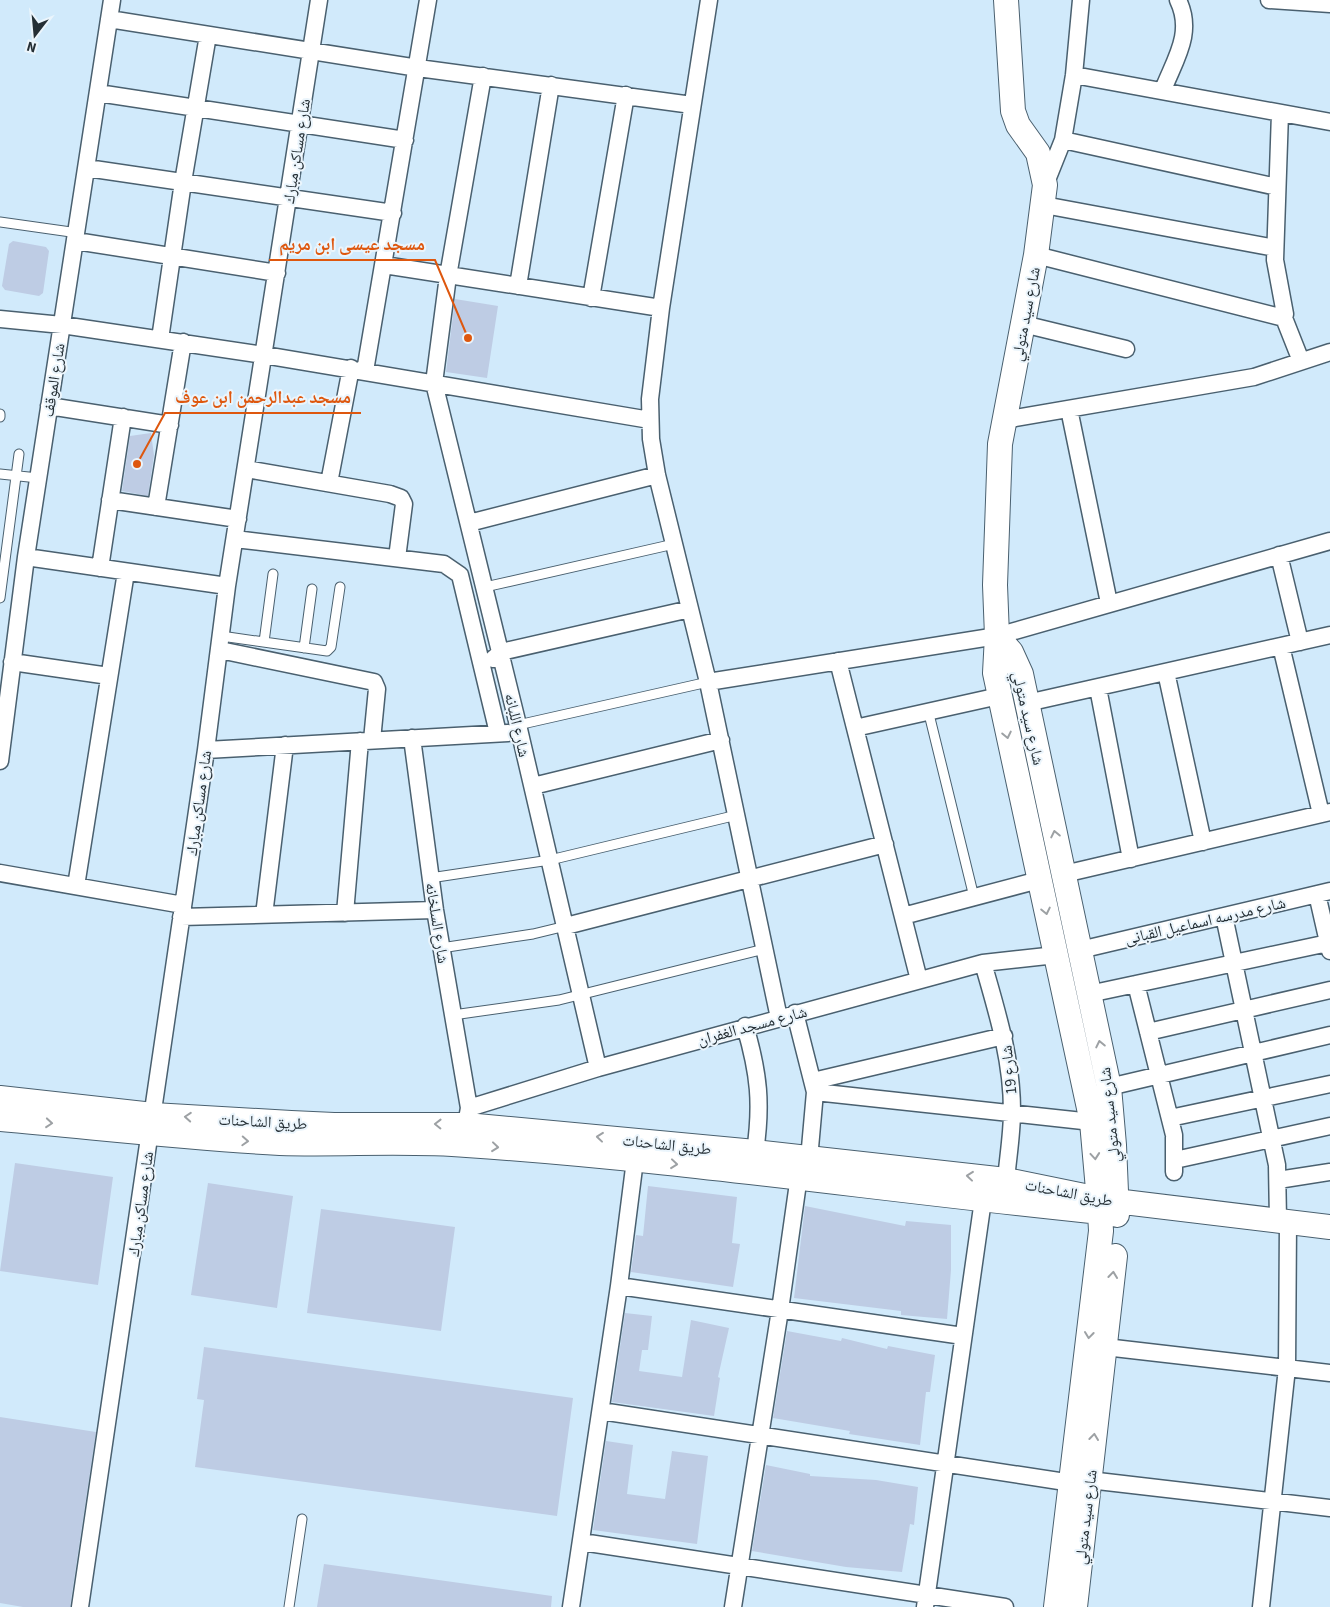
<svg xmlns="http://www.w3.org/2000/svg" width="1330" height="1607" font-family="'Source Sans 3','Noto Naskh Arabic',sans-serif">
  <rect width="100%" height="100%" fill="#d1eafb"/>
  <path fill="#becce4" d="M13,241L46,247L49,251L43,293L39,296L5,290L2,286L9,244Z
    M455,299L498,306L487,378L446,372Z
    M151,433L154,455L148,496L122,491L130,436Z
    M15,1163L113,1177L98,1285L0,1271Z
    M208,1183L293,1196L277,1308L191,1295Z
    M648,1186L737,1197L732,1243L740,1244L733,1287L631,1272L636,1235L643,1236Z
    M805,1206L905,1226L906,1221L951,1225V1270L947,1319L901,1315V1311L794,1298Z
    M321,1209L455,1227L441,1331L307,1313Z
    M625,1313L652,1316L648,1350H642L639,1371L682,1377L691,1320L729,1328L718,1377L720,1378L714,1416L612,1402Z
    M787,1331L841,1341L842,1338L887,1349L888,1346L935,1355L930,1392H926L920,1445L849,1434L850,1431L773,1418Z
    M204,1347L573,1398L557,1516L195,1467L204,1400L197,1399Z
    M0,1417L96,1432L70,1607H23L0,1603Z
    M606,1441L633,1445L627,1494L665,1499L672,1451L708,1456L697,1544L593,1530Z
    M766,1465L810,1474V1476L876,1480L918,1487L914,1525L910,1524L902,1572L846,1567L752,1551Z
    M324,1564L552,1596L551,1607H317Z"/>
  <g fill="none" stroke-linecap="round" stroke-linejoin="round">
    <defs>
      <path id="lane" d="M0,222L78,233
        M0,417V414
        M0,474L38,478
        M485,587L674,544
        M0,598L19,454
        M221,636L327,651L331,647L340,587
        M264,642L273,574
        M304,648L312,589
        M928,710L974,897
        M518,725L708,682
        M430,878L550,860L737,815
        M441,948L533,934L566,926
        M453,1015L559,1000L764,949
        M289,1607L302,1519"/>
      <path id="street" d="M709,0L661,308L650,399L651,439L657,475L708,682L779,1018
        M1269,0L1330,4
        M109,19L418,68L692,105
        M1074,75L1330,122
        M483,76L448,276L434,383L518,725L598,1068
        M1163,90C1175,59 1194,33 1178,0
        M98,93L405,140
        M1280,113L1275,260L1285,314L1284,318L1301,361
        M1063,140L1277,187
        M87,168L393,213
        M1045,185L1063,140L1074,75L1081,0
        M1044,205L1275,248
        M76,241L277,273
        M1036,255L1284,318
        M384,265L661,308
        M518,286L551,85
        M591,298L626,95
        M0,319L62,325L264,355L650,420
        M1023,324L1126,349
        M160,339L183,182L208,35
        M365,371L428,0
        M49,406L170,425
        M1069,409L1109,603
        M1004,420L1254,377L1330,352
        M246,469L390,494L401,498L404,504L397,558
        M329,483L351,368
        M110,500L238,519
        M156,507L183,342
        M469,523L657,475
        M235,539L444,564L460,575L498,733
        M1279,555L1300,642
        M26,557L227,586
        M100,568L123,417
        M1281,646L1321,814
        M220,650L374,682L377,689L372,740
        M493,659L501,652L690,609
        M838,661L919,980
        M12,662L109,676
        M1166,672L1203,842
        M708,682L997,636L1330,541
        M1098,688L1131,859
        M1027,703L1330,635
        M855,728L999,696
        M412,738L435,910L469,1108
        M206,750L508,733
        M0,761L26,557L112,0
        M533,786L721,740
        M0,873L183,905
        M1064,874L1330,812
        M76,886L126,572
        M1317,894L1330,951
        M345,913L360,741
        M264,915L285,745
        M903,916L1039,880
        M1224,916L1277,1165L1278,1220
        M181,917L435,910
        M566,926L885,844
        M1080,950L1330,891
        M983,963C997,1012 1012,1059 1012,1111C1012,1134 1008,1157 1006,1180
        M1136,984L1174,1135V1172
        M1089,994L1328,943
        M795,1013L815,1092L809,1159
        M745,1026C759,1074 762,1104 755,1152
        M1148,1032L1330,990
        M813,1081L1004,1036
        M1109,1087L1330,1035
        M815,1092L1092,1122
        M1170,1118L1330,1084
        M466,1125L469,1108L598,1068L983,963L1056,955
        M1175,1160L1330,1126
        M1278,1180L1330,1172
        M619,1286L963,1336
        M1105,1347L1330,1373
        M601,1411L1072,1483
        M1089,1480L1330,1508
        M582,1542L1005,1607
        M80,1607L206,750L227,586L319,0
        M571,1607L619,1286L635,1160
        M733,1607L780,1310L799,1176
        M925,1607L983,1200
        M1261,1607L1287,1368L1288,1222"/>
      <path id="secondary" d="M1006,0L1013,111L1018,125L1038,153L1045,185L1036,255L1000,444L995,585L997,636L995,673L1092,1122L1100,1212L1101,1231L1056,1607
        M997,636L1011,652L1021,674L1109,1087L1114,1145L1117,1215
        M0,1098L153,1115L291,1123L334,1125H466L755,1152L1006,1180L1099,1199L1330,1227
        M0,1119C93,1127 186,1138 280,1143C342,1145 405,1140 467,1145C676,1159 883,1190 1091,1211
        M1075,1607L1115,1256"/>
    </defs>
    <use href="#lane" stroke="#4a606f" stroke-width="11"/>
    <use href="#street" stroke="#4a606f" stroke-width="19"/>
    <use href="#secondary" stroke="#4a606f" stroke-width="26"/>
    <use href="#lane" stroke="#fff" stroke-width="9"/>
    <use href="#street" stroke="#fff" stroke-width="16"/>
    <use href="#secondary" stroke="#fff" stroke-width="24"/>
  </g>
  <defs><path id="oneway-chevron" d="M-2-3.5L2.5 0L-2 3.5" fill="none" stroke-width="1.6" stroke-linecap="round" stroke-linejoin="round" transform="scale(1.25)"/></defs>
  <g stroke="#9da1a4">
    <use href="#oneway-chevron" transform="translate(1007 735) rotate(78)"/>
    <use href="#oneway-chevron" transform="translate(1055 834) rotate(-102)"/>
    <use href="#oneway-chevron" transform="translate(1046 911) rotate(78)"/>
    <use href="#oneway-chevron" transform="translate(1100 1044) rotate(-102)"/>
    <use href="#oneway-chevron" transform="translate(188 1117) rotate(-176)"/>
    <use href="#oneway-chevron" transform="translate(49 1123) rotate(5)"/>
    <use href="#oneway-chevron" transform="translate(438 1124) rotate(-179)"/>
    <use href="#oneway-chevron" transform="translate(600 1137) rotate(-174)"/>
    <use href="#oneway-chevron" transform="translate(245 1141) rotate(3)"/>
    <use href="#oneway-chevron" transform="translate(495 1147) rotate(6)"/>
    <use href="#oneway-chevron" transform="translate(1095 1156) rotate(85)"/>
    <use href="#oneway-chevron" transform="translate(674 1164) rotate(6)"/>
    <use href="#oneway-chevron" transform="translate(970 1176) rotate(-174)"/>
    <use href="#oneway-chevron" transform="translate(1113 1275) rotate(-84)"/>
    <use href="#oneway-chevron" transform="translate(1089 1335) rotate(97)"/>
    <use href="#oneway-chevron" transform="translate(1094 1437) rotate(-83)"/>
  </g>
  <g text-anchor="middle" stroke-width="4" stroke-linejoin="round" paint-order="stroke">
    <g font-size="16" fill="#252f35" stroke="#ebf5fc">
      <text transform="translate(296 151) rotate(-81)" y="6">شارع مساكن مبارك</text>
      <text transform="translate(1025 314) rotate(-79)" y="6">شارع سيد متولي</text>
      <text transform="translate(53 380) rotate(-81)" y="6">شارع الموقف</text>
      <text transform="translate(1029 718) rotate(77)" y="6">شارع سيد متولي</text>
      <text transform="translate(518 725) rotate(77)" y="6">شارع اللبانه</text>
      <text transform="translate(198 803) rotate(-82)" y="6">شارع مساكن مبارك</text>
      <text transform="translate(1205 920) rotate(-13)" y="6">شارع مدرسه اسماعيل القبانى</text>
      <text transform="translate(438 923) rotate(81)" y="6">شارع السلخانه</text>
      <text transform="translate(752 1025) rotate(-15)" y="6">شارع مسجد الغفران</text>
      <text transform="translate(1008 1070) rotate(-96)" y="6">شارع 19</text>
      <text transform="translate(1109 1115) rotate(-96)" y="6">شارع سيد متولي</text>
      <text transform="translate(263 1121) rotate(3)" y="6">طريق الشاحنات</text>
      <text transform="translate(667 1144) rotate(6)" y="6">طريق الشاحنات</text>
      <text transform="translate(1069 1192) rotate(11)" y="6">طريق الشاحنات</text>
      <text transform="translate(140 1204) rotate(-82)" y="6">شارع مساكن مبارك</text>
      <text transform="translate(1085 1517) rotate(-83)" y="6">شارع سيد متولي</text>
    </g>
  </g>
  <path fill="none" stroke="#de570e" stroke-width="2" d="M468 338L435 260H269M137 464L165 413H361"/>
  <g fill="#de570e" stroke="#ebf5fc" stroke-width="2">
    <circle cx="468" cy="338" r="5"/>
    <circle cx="137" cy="464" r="5"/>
  </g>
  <g font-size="18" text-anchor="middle" font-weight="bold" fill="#de570e" stroke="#ebf5fc" stroke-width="4" stroke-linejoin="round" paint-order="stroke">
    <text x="352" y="250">مسجد عيسى ابن مريم</text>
    <text x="263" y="403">مسجد عبدالرحمن ابن عوف</text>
  </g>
  <g transform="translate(35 35) rotate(196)" stroke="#ebf5fc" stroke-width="4" paint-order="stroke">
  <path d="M0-4L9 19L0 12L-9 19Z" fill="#252f35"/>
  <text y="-8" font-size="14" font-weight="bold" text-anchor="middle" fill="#252f35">N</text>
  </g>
</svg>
